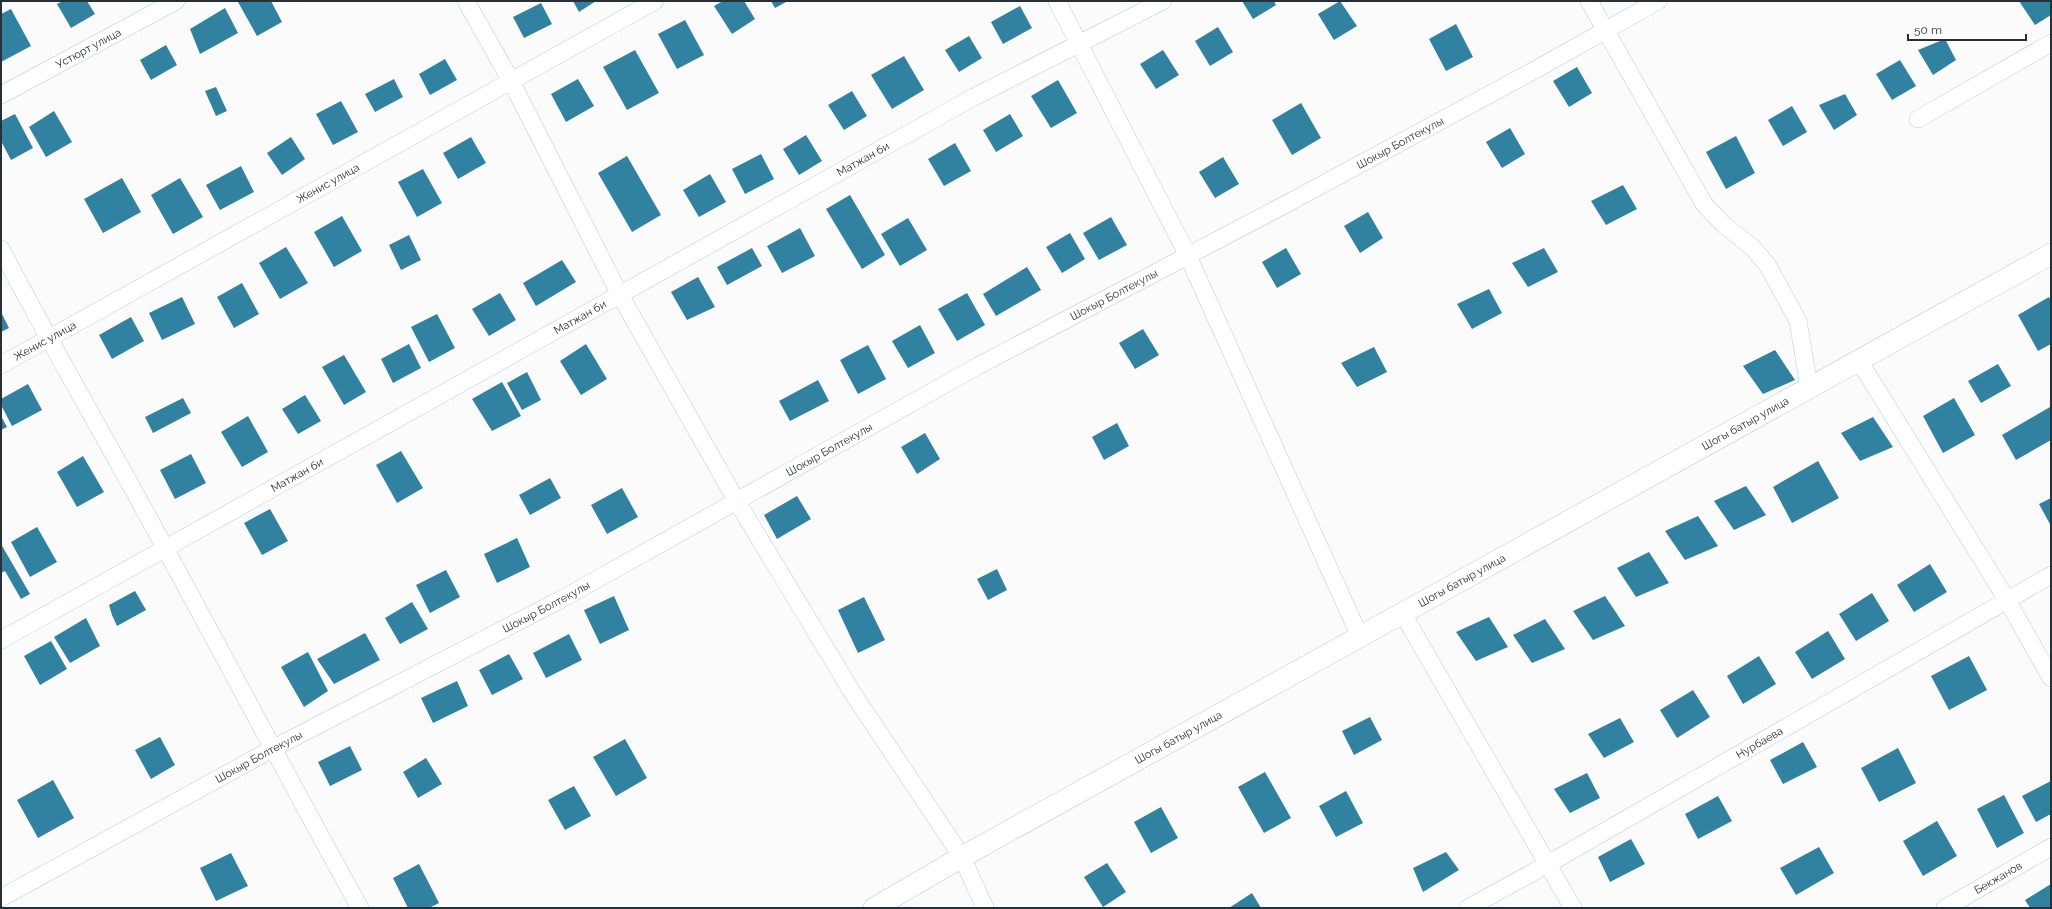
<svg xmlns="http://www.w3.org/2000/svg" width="2052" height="909" font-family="Raleway,sans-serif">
  <rect width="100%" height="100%" fill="#fbfbfb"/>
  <path fill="#3182a0" d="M63,1H87L95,14L71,28L57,4Z
    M271,1L282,22L257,36L238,2Z
    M573,1H596L579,12Z
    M723,1H744L755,19L732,34L714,6Z
    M771,1H788L775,8Z
    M1242,1H1274L1276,5L1253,19Z
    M1340,1L1357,26L1334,40L1318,14Z
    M2019,1H2051V15L2035,25Z
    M541,3L552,24L524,38L513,17Z
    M1020,6L1032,28L1003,44L991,22Z
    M225,8L238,33L200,54L190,29Z
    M11,9L31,46L1,62V14Z
    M685,20L704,55L677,69L658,34Z
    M1456,24L1473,57L1446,71L1429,39Z
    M1218,27L1233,52L1210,66L1195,41Z
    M969,36L982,58L959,72L945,50Z
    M1945,39L1956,60L1933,75L1918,50Z
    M166,45L177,65L151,80L140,60Z
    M635,50L659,93L627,110L603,67Z
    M1163,50L1179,75L1156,89L1140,64Z
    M904,56L924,90L892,109L871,75Z
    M445,59L457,80L430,95L419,74Z
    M1900,60L1916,86L1892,100L1876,74Z
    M1577,67L1592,93L1569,107L1553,81Z
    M394,79L403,97L375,112L365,94Z
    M578,79L594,106L566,122L551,94Z
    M1058,80L1077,113L1051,128L1031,96Z
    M216,87L227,111L216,116L205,91Z
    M852,91L867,116L844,130L828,105Z
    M1845,94L1857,115L1834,130L1819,105Z
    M341,101L358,132L333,145L316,114Z
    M1301,103L1321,138L1292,155L1272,120Z
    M1792,106L1807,132L1783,146L1768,120Z
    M54,111L72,142L46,157L29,127Z
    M15,114L33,148L11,160L1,141V121Z
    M1010,114L1023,136L996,152L983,130Z
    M1510,128L1525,154L1502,168L1486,142Z
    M806,135L822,161L799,175L783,149Z
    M1736,136L1755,173L1726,189L1706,152Z
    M291,137L305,159L282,175L267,153Z
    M471,137L486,163L458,179L443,153Z
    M955,143L971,171L944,186L928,159Z
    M761,154L774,179L745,194L732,169Z
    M627,156L661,215L632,232L598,173Z
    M1223,157L1239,184L1215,198L1199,172Z
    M241,166L254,192L220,210L206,185Z
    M423,169L442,203L417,217L398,182Z
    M710,174L726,202L699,217L683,190Z
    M122,178L141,212L103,233L84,199Z
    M180,178L203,217L173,234L151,195Z
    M1623,185L1637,209L1606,225L1591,201Z
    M850,195L885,255L862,269L826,209Z
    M1368,212L1383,238L1360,253L1344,226Z
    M342,216L362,251L334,267L314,232Z
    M1111,217L1127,245L1099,260L1083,233Z
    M908,218L927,250L900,266L881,234Z
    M800,228L815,256L782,273L767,246Z
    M1070,233L1085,259L1062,273L1046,247Z
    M409,235L421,260L401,270L389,245Z
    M286,247L308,283L280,299L259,263Z
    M752,248L762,266L727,285L717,267Z
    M1286,248L1301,274L1277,288L1262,262Z
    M1544,248L1558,272L1528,287L1512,263Z
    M562,260L576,282L536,306L523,283Z
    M1027,267L1041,290L996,316L983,294Z
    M698,277L715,307L687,320L671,292Z
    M242,283L259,314L234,328L217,297Z
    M1489,289L1502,313L1472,329L1457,304Z
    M500,293L516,320L489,336L472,309Z
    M967,293L985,325L957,341L938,309Z
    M182,297L195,324L162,340L149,313Z
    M2049,297L2051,301V344L2038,351L2018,315Z
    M1,312L9,328L1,332Z
    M437,314L455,348L429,362L411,327Z
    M131,317L144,341L112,359L99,335Z
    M920,325L935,353L908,368L892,341Z
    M1143,329L1159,355L1135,369L1119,343Z
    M409,344L421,368L393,383L381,359Z
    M586,344L607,379L581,395L560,361Z
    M868,345L886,379L858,394L840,360Z
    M1374,347L1387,372L1357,387L1341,363Z
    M1775,350L1795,380L1763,394L1743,366Z
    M344,355L366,392L344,405L322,367Z
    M1998,364L2011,386L1981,403L1968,381Z
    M527,372L541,400L522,410L507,383Z
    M818,380L829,401L790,421L779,401Z
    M502,382L521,416L492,431L472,399Z
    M28,384L42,410L12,426L1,405V399Z
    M305,395L321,421L298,434L282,409Z
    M183,398L191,413L153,433L145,417Z
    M1954,398L1975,435L1943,453L1923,416Z
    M2050,407L2051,440L2016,460L2002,435Z
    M1,416L7,427L1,430Z
    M248,416L268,452L242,467L221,432Z
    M1873,417L1893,447L1860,461L1841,433Z
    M1117,423L1129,446L1104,460L1092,437Z
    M925,433L940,459L917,474L901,447Z
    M401,451L423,488L397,503L376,465Z
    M191,454L206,483L175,499L160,470Z
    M83,456L104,492L77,507L57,472Z
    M1818,461L1839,498L1792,523L1773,487Z
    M550,478L561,498L530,515L519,495Z
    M1746,486L1766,515L1734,530L1714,501Z
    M622,488L638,517L607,534L591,505Z
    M797,496L811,519L777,539L764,515Z
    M2051,498V526L2039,504Z
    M270,509L288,541L262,555L244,523Z
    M1698,516L1718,546L1685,560L1665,531Z
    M37,527L57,562L30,577L11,542Z
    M517,538L530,567L497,583L484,554Z
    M1,544L30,594L21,599L5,571L1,573Z
    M1649,552L1669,583L1636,597L1617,568Z
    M1930,564L1947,592L1914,612L1897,585Z
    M997,569L1007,590L988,600L977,579Z
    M446,570L460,597L430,613L416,585Z
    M135,591L146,610L117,626L112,615L109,605Z
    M1872,593L1889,621L1856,641L1839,614Z
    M614,596L629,630L600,644L584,610Z
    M1605,596L1625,626L1593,640L1573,611Z
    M864,597L885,640L858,653L838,610Z
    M412,602L428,629L400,644L385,618Z
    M1489,617L1508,647L1476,661L1456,632Z
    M86,618L100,646L70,663L54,637Z
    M1545,619L1565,649L1532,663L1513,635Z
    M1828,631L1845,659L1812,679L1795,652Z
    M365,633L380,660L334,684L317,659Z
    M569,634L582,660L546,678L533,653Z
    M51,641L67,669L40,685L24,656Z
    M308,652L328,691L304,707L281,667Z
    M509,654L523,679L492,695L479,670Z
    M1759,656L1776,684L1743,704L1727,676Z
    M1969,656L1987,690L1949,710L1931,676Z
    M457,681L468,706L433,723L421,698Z
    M1693,690L1710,717L1677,738L1660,710Z
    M1370,717L1382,740L1354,755L1342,731Z
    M1620,718L1634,742L1604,758L1588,734Z
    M160,737L175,765L151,779L135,750Z
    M625,739L647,778L616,796L593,757Z
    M1803,742L1817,767L1783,784L1770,760Z
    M350,746L362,770L330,786L318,762Z
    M1898,748L1916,783L1879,802L1861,768Z
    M426,758L442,784L418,798L403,772Z
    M1265,772L1291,818L1264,833L1238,787Z
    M1587,773L1600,798L1570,813L1554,789Z
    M53,780L74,818L38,838L17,800Z
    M2051,781V814L2036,822L2022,796Z
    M574,786L591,816L565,830L548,800Z
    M1346,791L1363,823L1336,837L1319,806Z
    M2004,795L2024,833L1997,848L1977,809Z
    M1718,796L1732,821L1698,839L1685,814Z
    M1161,807L1178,838L1151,853L1134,822Z
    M1937,821L1957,856L1923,876L1903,841Z
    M1631,839L1645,864L1610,882L1598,857Z
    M1819,847L1834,873L1796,895L1780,868Z
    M1446,852L1459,870L1423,892L1413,868Z
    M231,853L248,886L216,901L200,868Z
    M1107,863L1126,892L1103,907L1084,877Z
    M419,864L439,903L429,908H408L393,878Z
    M2051,884V908H2030L2025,900Z
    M1252,893L1261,908H1229Z"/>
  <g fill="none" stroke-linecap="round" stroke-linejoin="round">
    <defs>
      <g id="minor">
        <path d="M466,1L511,81L620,295L736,500L857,700L962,857L985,908"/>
        <path d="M1057,1L1188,256L1360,637"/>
        <path d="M1589,1L1704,204L1724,225L1753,248L1768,266L1798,321L1809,387"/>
        <path id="s1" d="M1,95L176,1"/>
        <path d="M1918,119L2051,43"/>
        <path d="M1,249C54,351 112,449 166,550C231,669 294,789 360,908"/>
        <path d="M1858,359L2007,600L2051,678"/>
        <path id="s2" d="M1,365L655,1"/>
        <path d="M1403,614L1573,908"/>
        <path id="s3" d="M1,640L974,97L1163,1"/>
        <path id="s4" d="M1,898L272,749L560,600L976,367L1290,202L1533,71L1658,1"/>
        <path id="s5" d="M1468,908L1548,864L2051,575"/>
        <path id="s6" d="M1945,908L2051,847"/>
      </g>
      <g id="tertiary">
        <path id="s7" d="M874,908L962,857L2051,254"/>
      </g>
    </defs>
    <use href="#minor" stroke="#b0cfdd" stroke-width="18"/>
    <use href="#tertiary" stroke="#b0cfdd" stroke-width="22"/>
    <use href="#minor" stroke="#fff" stroke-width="17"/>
    <use href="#tertiary" stroke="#fff" stroke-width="21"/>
  </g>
  <g text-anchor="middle" stroke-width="4" stroke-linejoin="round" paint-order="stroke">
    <g font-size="11" fill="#253136" stroke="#fbfbfb">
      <text dy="4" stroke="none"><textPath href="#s1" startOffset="99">Устюрт улица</textPath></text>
      <text dy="4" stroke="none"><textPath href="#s4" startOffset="1590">Шокыр Болтекулы</textPath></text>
      <text dy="4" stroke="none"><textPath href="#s3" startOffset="987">Матжан би</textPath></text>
      <text dy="4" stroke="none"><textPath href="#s2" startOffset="374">Женис улица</textPath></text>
      <text dy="4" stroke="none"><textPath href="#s4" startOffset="1266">Шокыр Болтекулы</textPath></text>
      <text dy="4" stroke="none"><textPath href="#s3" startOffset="663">Матжан би</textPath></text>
      <text dy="4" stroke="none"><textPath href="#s2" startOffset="50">Женис улица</textPath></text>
      <text dy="4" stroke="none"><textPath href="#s7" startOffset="997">Шогы батыр улица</textPath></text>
      <text dy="4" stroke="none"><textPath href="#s4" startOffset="942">Шокыр Болтекулы</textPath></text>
      <text dy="4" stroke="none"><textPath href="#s3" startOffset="339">Матжан би</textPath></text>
      <text dy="4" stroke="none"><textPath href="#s7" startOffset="673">Шогы батыр улица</textPath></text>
      <text dy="4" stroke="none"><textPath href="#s4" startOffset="618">Шокыр Болтекулы</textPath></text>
      <text dy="4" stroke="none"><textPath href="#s7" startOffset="349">Шогы батыр улица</textPath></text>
      <text dy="4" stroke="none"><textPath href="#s5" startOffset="335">Нурбаева</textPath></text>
      <text dy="4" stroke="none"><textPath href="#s4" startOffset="294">Шокыр Болтекулы</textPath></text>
      <text dy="4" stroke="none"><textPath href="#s6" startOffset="61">Бекжанов</textPath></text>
    </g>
  </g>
  <rect width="2052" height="909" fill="none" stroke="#253136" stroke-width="4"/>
  <path d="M1908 34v6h118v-6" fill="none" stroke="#253136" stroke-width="2"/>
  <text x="1914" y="34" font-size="12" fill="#253136" stroke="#fbfbfb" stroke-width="3" paint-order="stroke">50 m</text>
</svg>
